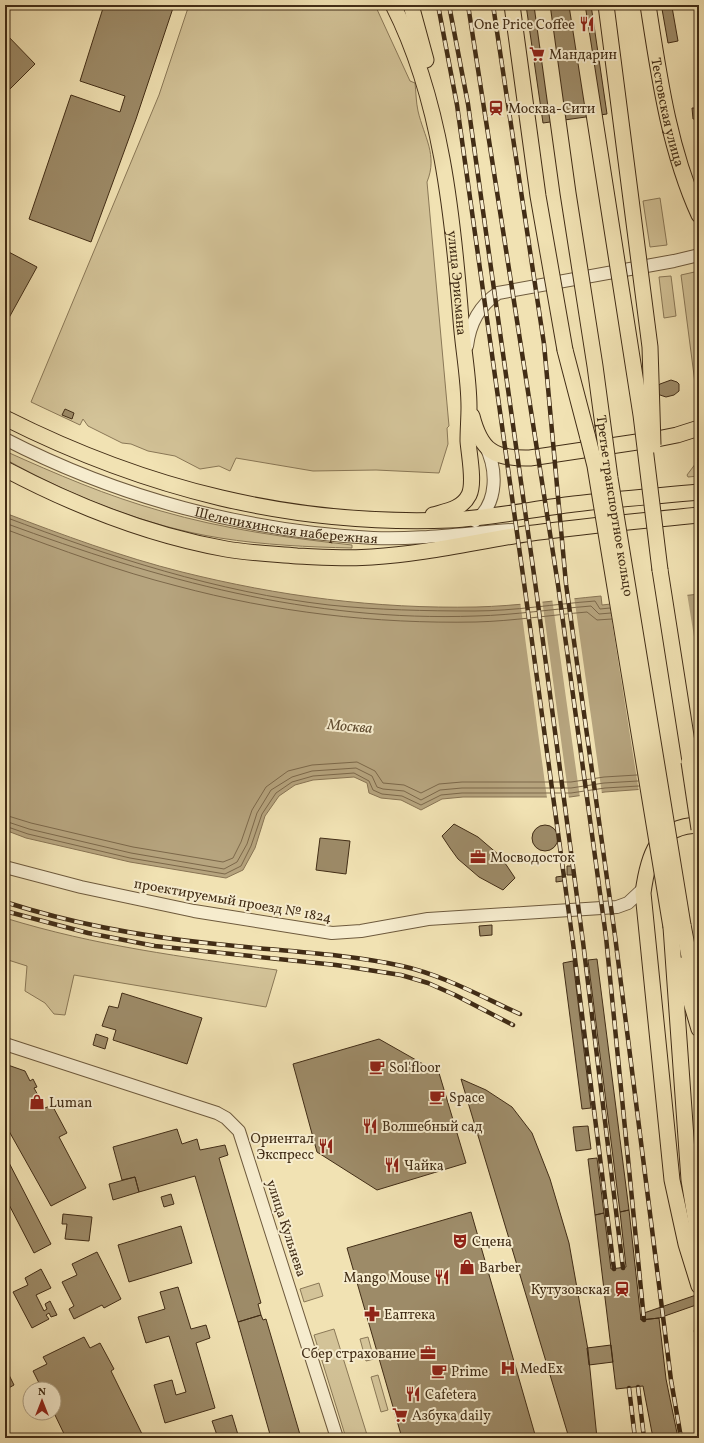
<svg xmlns="http://www.w3.org/2000/svg" width="704" height="1443" font-family="Vollkorn,serif">
  <rect width="100%" height="100%" fill="#f1e2b3"/>
  <filter id="stains"><feTurbulence type="fractalNoise" baseFrequency=".005" numOctaves="4"/><feColorMatrix values="0 0 0 0 .2 0 0 0 0 .09 0 0 0 0 .02 0 0 0 .5 -.17"/></filter>
  <radialGradient id="worn" r=".72"><stop offset=".6" stop-color="#630" stop-opacity="0"/><stop offset="1" stop-color="#630" stop-opacity=".3"/></radialGradient>
  <path fill="#d3c398" stroke="#8a7857" d="M189,5H375L410,81L415,83C416,92 416,102 418,111C424,137 438,155 427,182L449,426L447,428L448,444L439,473L376,470L313,471L236,458L230,471L219,466L200,469L175,456L148,451L131,444L122,443L88,426L83,419L80,425L31,402L159,95Z
    M660,198L667,245L650,247L643,201Z
    M699,271V389H698L695,383L681,275Z
    M671,276L676,316L664,318L659,277Z
    M5,451C56,474 107,496 161,511C223,529 288,538 352,545V548C308,547 264,545 220,538C145,526 71,496 5,459Z
    M699,459V476L688,477L687,475Z
    M5,918C96,946 183,957 277,970L266,1007L74,975L65,1015L54,1014L45,1003L25,991L27,966L5,959Z
    M319,1283L323,1296L304,1302L300,1289Z
    M334,1329L368,1438H346L314,1335Z
    M368,1337L374,1359L366,1361L360,1339Z
    M378,1375L388,1410L381,1412L371,1377Z"/>
  <path fill="#b6a47e" stroke="#887454" d="M5,513C63,535 122,557 182,572C278,596 376,609 476,607C517,606 559,600 601,596L602,605L699,594V785L605,792L570,797H463L442,799L421,810L401,800L381,798L369,793L367,783L354,777L313,780L295,785L279,796L265,816L255,848L243,870L226,878L130,862L26,838L5,830Z"/>
  <path fill="#f1e2b3" d="M687,593L699,668V787L639,792L609,603Z
    M574,596L602,794L580,798L552,598Z
    M542,599L569,799L547,798L520,601Z"/>
  <g fill="none" stroke-linecap="round" stroke-linejoin="round">
    <path stroke="#7c684a" stroke-width="1" d="M5,517C110,557 217,592 329,605C377,610 426,611 474,611C514,611 555,604 595,601L600,609L610,608
      M5,523C159,580 310,622 476,616C515,615 553,609 591,606L599,614L611,613
      M5,529C61,550 118,571 177,586C274,612 375,624 476,622C513,621 551,615 587,612L597,620L612,619
      M5,815L31,823L133,847L223,862L233,858L241,842L252,810L266,787L288,771L312,765L357,762L375,771L383,783L404,785L421,793L439,784L462,782H571L604,777L637,775
      M5,821L29,829L131,853L224,869L237,862L247,844L257,813L271,790L292,777L312,771L356,768L372,776L377,787L383,789L404,791L421,800L440,790L462,788H571L604,783L638,781
      M5,826L28,834L130,858L225,874L241,866L251,846L262,814L276,793L292,782L313,776L354,773L369,781L373,790L382,794L402,796L421,805L441,795L462,793H571L605,788L639,786"/>
  </g>
  <path fill="#9d8b68" stroke="#422d16" d="M104,5H174L136,119L91,242L29,219L71,95L120,112L125,96L80,81Z
    M526,5H591L607,114L543,123Z
    M672,7L678,41L668,43L662,9Z
    M5,33L35,64L9,90L5,85Z
    M692,108H697L698,119H693Z
    M5,250L37,267L5,325Z
    M671,380L677,382L679,384V391L674,395L666,397L660,395L658,393V386L660,384Z
    M65,409L74,413L72,419L62,415Z
    M454,824L478,837L499,855L507,866L515,878L503,890L479,877L458,859L450,848L442,836Z
    M532 838a13 13 0 1 1 26 0a13 13 0 1 1-26 0Z
    M320,838L350,841L346,874L316,870Z
    M567,866H574V875H567Z
    M563,876V881L556,882V877Z
    M492,925V935L480,936L479,926Z
    M597,959L629,1210L620,1212L588,960Z
    M573,961L591,1108L582,1109L563,963Z
    M122,993L202,1018L187,1064L113,1040L116,1030L102,1026L109,1006L118,1008Z
    M96,1034L108,1038L105,1049L93,1045Z
    M379,1039L439,1073L466,1163L377,1190L317,1152L293,1064Z
    M5,1064L25,1071L30,1081L33,1079L37,1087L34,1088L45,1108L52,1105L67,1133L59,1137L86,1188L51,1206L5,1124Z
    M461,1079L486,1090L512,1107L532,1133L550,1179L569,1243L588,1350L597,1438H569Z
    M588,1126L591,1149L576,1151L573,1127Z
    M177,1129L182,1144L197,1139L200,1150L225,1145L228,1155L219,1158L261,1303L258,1304L261,1315L238,1322L195,1176L139,1192L135,1177L122,1180L113,1147Z
    M5,1155L51,1244L34,1253L5,1197Z
    M597,1158L604,1213L595,1215L588,1159Z
    M135,1177L139,1192L113,1200L109,1184Z
    M171,1194L174,1204L164,1207L161,1197Z
    M629,1210L641,1320L659,1318L666,1379L678,1438H653L643,1386L616,1389L595,1215L604,1213L611,1269L626,1267L620,1212Z
    M471,1212L536,1438H402L347,1248Z
    M63,1214L92,1217L89,1241L65,1239L67,1224H62Z
    M181,1226L192,1263L129,1282L118,1245Z
    M5,1233L9,1241L5,1244Z
    M97,1252L121,1299L104,1308L102,1305L74,1319L69,1309L74,1306L62,1282L77,1275L72,1264Z
    M41,1269L51,1288L36,1295L44,1311L47,1309L45,1304L50,1301L57,1315L51,1317L49,1313L46,1315L49,1319L32,1328L13,1292L28,1285L25,1278Z
    M178,1287L191,1329L206,1325L210,1338L196,1343L215,1408L165,1423L154,1385L172,1380L176,1395L186,1392L169,1336L146,1343L138,1317L165,1309L160,1292Z
    M699,1294V1304L659,1318L641,1320V1314Z
    M261,1315L263,1320L266,1319L301,1438H271L238,1322Z
    M84,1337L90,1348L100,1343L114,1369L111,1371L144,1438H66L54,1413V1389H42L33,1371L47,1364L43,1357Z
    M611,1345L613,1362L589,1365L587,1348Z
    M5,1367L14,1385L5,1390Z
    M232,1415L239,1438H218L212,1421Z"/>
  <g fill="none" stroke-linecap="round" stroke-linejoin="round">
    <defs>
      <g id="minor">
        <path d="M467,346C470,323 479,306 498,293L674,261L699,255"/>
        <path id="s1" d="M5,439C119,498 245,531 373,538C418,540 467,533 512,530"/>
        <path d="M475,521C499,503 497,468 485,445"/>
        <path d="M5,867L81,887L194,911L332,933L361,931L428,919L617,907L628,903L643,889"/>
        <path d="M5,1044L217,1113L226,1118L239,1131L337,1438"/>
      </g>
      <g id="major">
        <path id="s2" d="M393,5C441,99 453,216 461,320C463,349 469,378 469,407C469,418 468,430 468,441C469,455 475,483 469,495C462,509 447,511 433,515"/>
        <path d="M411,5L426,60"/>
        <path id="s3" d="M648,5C659,76 669,149 699,215"/>
        <path d="M565,350L588,438"/>
        <path d="M472,416C481,451 494,459 530,458L657,439L677,435L699,428"/>
        <path d="M5,418C146,489 291,526 450,520C492,518 533,509 574,504C616,499 657,496 699,492"/>
        <path d="M5,469C75,506 148,535 226,549C249,553 274,554 297,556C322,557 347,559 372,557C424,554 474,542 525,534C583,526 641,521 699,515"/>
        <path d="M660,570L692,774"/>
        <path d="M699,825C656,826 648,856 643,893L672,1180L686,1244L699,1286"/>
        <path d="M683,925L695,987"/>
        <path d="M671,927L689,1180L699,1241"/>
        <path d="M680,965L699,1029"/>
      </g>
    </defs>
    <use href="#minor" stroke="#6e5a3d" stroke-width="14"/>
    <use href="#major" stroke="#422d16" stroke-width="17"/>
    <use href="#minor" stroke="#f6ecce" stroke-width="12"/>
    <use href="#major" stroke="#f1e2b3" stroke-width="15"/>
    <defs>
      <path id="rail" d="M438,5L457,105L525,590L573,943L614,1269
        M449,5L468,104L536,589L583,942L623,1268
        M468,5L558,585L606,937L644,1320
        M493,5L544,344L566,584L615,936L671,1380L681,1438
        M5,902C73,924 145,937 216,944C278,951 341,953 402,966C443,975 482,997 520,1014
        M5,911L88,933L155,946L336,965L401,975L428,983L455,995L513,1025
        M696,1331L699,1349
        M638,1387L644,1438
        M629,1388L635,1438"/>
    </defs>
    <use href="#rail" stroke="#422d16" stroke-width="4.5"/>
    <use href="#rail" stroke="#f6ecce" stroke-width="3" stroke-dasharray="9" stroke-linecap="butt"/>
    <defs>
      <g id="major-bridge">
        <path d="M512,5L538,196L565,350"/>
        <path id="s4" d="M542,5L568,193L595,366L610,478L683,925"/>
        <path d="M577,5L641,415L660,570"/>
        <path d="M606,5L650,347L653,445"/>
        <path d="M588,438L595,466L671,927"/>
        <path d="M689,762L699,829"/>
      </g>
    </defs>
    <use href="#major-bridge" stroke="#422d16" stroke-width="17" stroke-linecap="butt"/>
    <use href="#major-bridge" stroke="#f1e2b3" stroke-width="15"/>
  </g>
  <defs>
    <symbol id="restaurant-bare" viewBox="-9 -9 18 18"><path d="M-5-6h1v4h1v-4h1v4h1v-4h1v5L-1.5 .5V6h-2V.5L-5-1ZM5-6V6H3V1.5H1.5Q1.5-4 5-6Z" fill="#8f2418" stroke="#f6ecce" stroke-width="2.5" paint-order="stroke"/></symbol>
    <symbol id="supermarket-bare" viewBox="-9 -9 18 18"><path d="M-6-5.5h2.5l.6 2H6L4.5 2H-2.5L-4.4-4H-6ZM-1.5 3.2a1.3 1.3 0 1 0 .1 0ZM3 3.2a1.3 1.3 0 1 0 .1 0Z" fill="#8f2418" stroke="#f6ecce" stroke-width="2.5" paint-order="stroke"/></symbol>
    <symbol id="station-bare" viewBox="-9 -9 18 18"><path d="M-3-6H3Q5-6 5-4V2Q5 4 3 4L4.5 6H3L1.5 4h-3L-3 6H-4.5L-3 4Q-5 4-5 2V-4Q-5-6-3-6ZM-3.5-4v3h7v-3ZM-3.5 1v1.5H-2V1ZM2 1v1.5H3.5V1Z" fill="#8f2418" stroke="#f6ecce" stroke-width="2.5" paint-order="stroke"/></symbol>
    <symbol id="office-bare" viewBox="-9 -9 18 18"><path d="M-6-3h4V-5.5h4V-3h4V5H-6ZM-1-4.5V-3h2v-1.5ZM-6 0V1H6V0Z" fill="#8f2418" stroke="#f6ecce" stroke-width="2.5" paint-order="stroke"/></symbol>
    <symbol id="cafe-bare" viewBox="-9 -9 18 18"><path d="M-5.5-4.5H6V0H3Q3 3.5 0 3.5H-2.5Q-5.5 3.5-5.5 0ZM3-3.2v2h1.7v-2ZM-6 4.5H4V6H-6Z" fill="#8f2418" stroke="#f6ecce" stroke-width="2.5" paint-order="stroke"/></symbol>
    <symbol id="shop-bare" viewBox="-9 -9 18 18"><path d="M-5-2.5h2.3a2.7 3.5 0 0 1 5.4 0H5L5.5 6h-11ZM-1.5-2.5h3a1.5 2.3 0 0 0-3 0Z" fill="#8f2418" stroke="#f6ecce" stroke-width="2.5" paint-order="stroke"/></symbol>
    <symbol id="theatre-bare" viewBox="-9 -9 18 18"><path d="M-5-5.5Q0-4 5-5.5V0Q5 5 0 6Q-5 5-5 0ZM-3.3-2.5H-1v1.5H-3.3ZM1-2.5H3.3v1.5H1ZM-2.8 1Q0 5.5 2.8 1Z" fill="#8f2418" stroke="#f6ecce" stroke-width="2.5" paint-order="stroke"/></symbol>
    <symbol id="pharmacy-bare" viewBox="-9 -9 18 18"><path d="M-2-6h4v4h4v4h-4v4h-4v-4h-4v-4h4Z" fill="#8f2418" stroke="#f6ecce" stroke-width="2.5" paint-order="stroke"/></symbol>
    <symbol id="hospital-bare" viewBox="-9 -9 18 18"><path d="M-5-5h3v3.5h4V-5h3V5h-3V1.5h-4V5h-3Z" fill="#8f2418" stroke="#f6ecce" stroke-width="2.5" paint-order="stroke"/></symbol>
  </defs>
  <g fill-rule="evenodd">
    <use href="#restaurant-bare" x="576" y="13" width="22" height="22"/>
    <use href="#supermarket-bare" x="526" y="43" width="22" height="22"/>
    <use href="#station-bare" x="485" y="97" width="22" height="22"/>
    <use href="#office-bare" x="467" y="846" width="22" height="22"/>
    <use href="#cafe-bare" x="366" y="1056" width="22" height="22"/>
    <use href="#cafe-bare" x="426" y="1086" width="22" height="22"/>
    <use href="#shop-bare" x="26" y="1091" width="22" height="22"/>
    <use href="#restaurant-bare" x="359" y="1115" width="22" height="22"/>
    <use href="#restaurant-bare" x="315" y="1135" width="22" height="22"/>
    <use href="#restaurant-bare" x="381" y="1154" width="22" height="22"/>
    <use href="#theatre-bare" x="449" y="1230" width="22" height="22"/>
    <use href="#shop-bare" x="456" y="1256" width="22" height="22"/>
    <use href="#restaurant-bare" x="431" y="1266" width="22" height="22"/>
    <use href="#station-bare" x="611" y="1278" width="22" height="22"/>
    <use href="#pharmacy-bare" x="361" y="1303" width="22" height="22"/>
    <use href="#office-bare" x="417" y="1342" width="22" height="22"/>
    <use href="#hospital-bare" x="497" y="1357" width="22" height="22"/>
    <use href="#cafe-bare" x="428" y="1360" width="22" height="22"/>
    <use href="#restaurant-bare" x="402" y="1383" width="22" height="22"/>
    <use href="#supermarket-bare" x="389" y="1404" width="22" height="22"/>
  </g>
  <g text-anchor="middle" stroke-width="4" stroke-linejoin="round" paint-order="stroke">
    <g font-size="14" fill="#422d16" stroke="#f6ecce" text-anchor="start">
      <text x="575" y="29" text-anchor="end">One Price Coffee</text>
      <text x="549" y="59">Мандарин</text>
      <text x="508" y="113">Москва-Сити</text>
      <text x="490" y="862">Мосводосток</text>
      <text x="389" y="1072">Sol'floor</text>
      <text x="449" y="1102">Space</text>
      <text x="49" y="1107">Luman</text>
      <text x="382" y="1131">Волшебный сад</text>
      <text x="314" y="1143" text-anchor="end">Ориентал<tspan x="314" dy="16">Экспресс</tspan></text>
      <text x="404" y="1170">Чайка</text>
      <text x="472" y="1246">Сцена</text>
      <text x="479" y="1272">Barber</text>
      <text x="430" y="1282" text-anchor="end">Mango Mouse</text>
      <text x="610" y="1294" text-anchor="end">Кутузовская</text>
      <text x="384" y="1319">Еаптека</text>
      <text x="416" y="1358" text-anchor="end">Сбер страхование</text>
      <text x="520" y="1373">MedEx</text>
      <text x="451" y="1376">Prime</text>
      <text x="425" y="1399">Cafetera</text>
      <text x="412" y="1420">Азбука daily</text>
    </g>
    <g font-size="14" fill="#422d16" stroke="#f6ecce">
      <text dy="5" stroke="none"><textPath href="#s3" startOffset="109">Тестовская улица</textPath></text>
      <text dy="5" stroke="none"><textPath href="#s2" startOffset="287">улица Эрисмана</textPath></text>
      <text dy="5" stroke="none"><textPath href="#s4" startOffset="506">Третье транспортное кольцо</textPath></text>
      <text dy="5" stroke="none"><textPath href="#s1" startOffset="296">Шелепихинская набережная</textPath></text>
      <text transform="translate(233 900) rotate(10)" y="5">проектируемый проезд № 1824</text>
      <text transform="translate(287 1228) rotate(72)" y="5">улица Кульнева</text>
    </g>
    <g font-size="15" font-style="italic" fill="#5f4b30" stroke="#f6ecce">
      <text transform="translate(350 726) rotate(5)" y="5">Москва</text>
    </g>
  </g>
  <rect width="704" height="1443" fill="none" stroke="#f1e2b3" stroke-width="20"/>
  <rect x="6" y="6" width="692" height="1431" fill="none" stroke="#422d16" stroke-width="2"/>
  <rect x="10" y="10" width="684" height="1423" fill="none" stroke="#422d16"/>
  <g transform="translate(42 1401)"><circle r="19" fill="#f6ecce" stroke="#aea084"/>
  <path d="M0-3L7 15L0 10L-7 15Z" fill="#8f2418"/>
  <text y="-6" font-size="11" font-weight="bold" text-anchor="middle" fill="#422d16">N</text>
  </g>
  <rect width="100%" height="100%" filter="url(#stains)"/>
  <rect width="100%" height="100%" fill="url(#worn)"/>
</svg>
